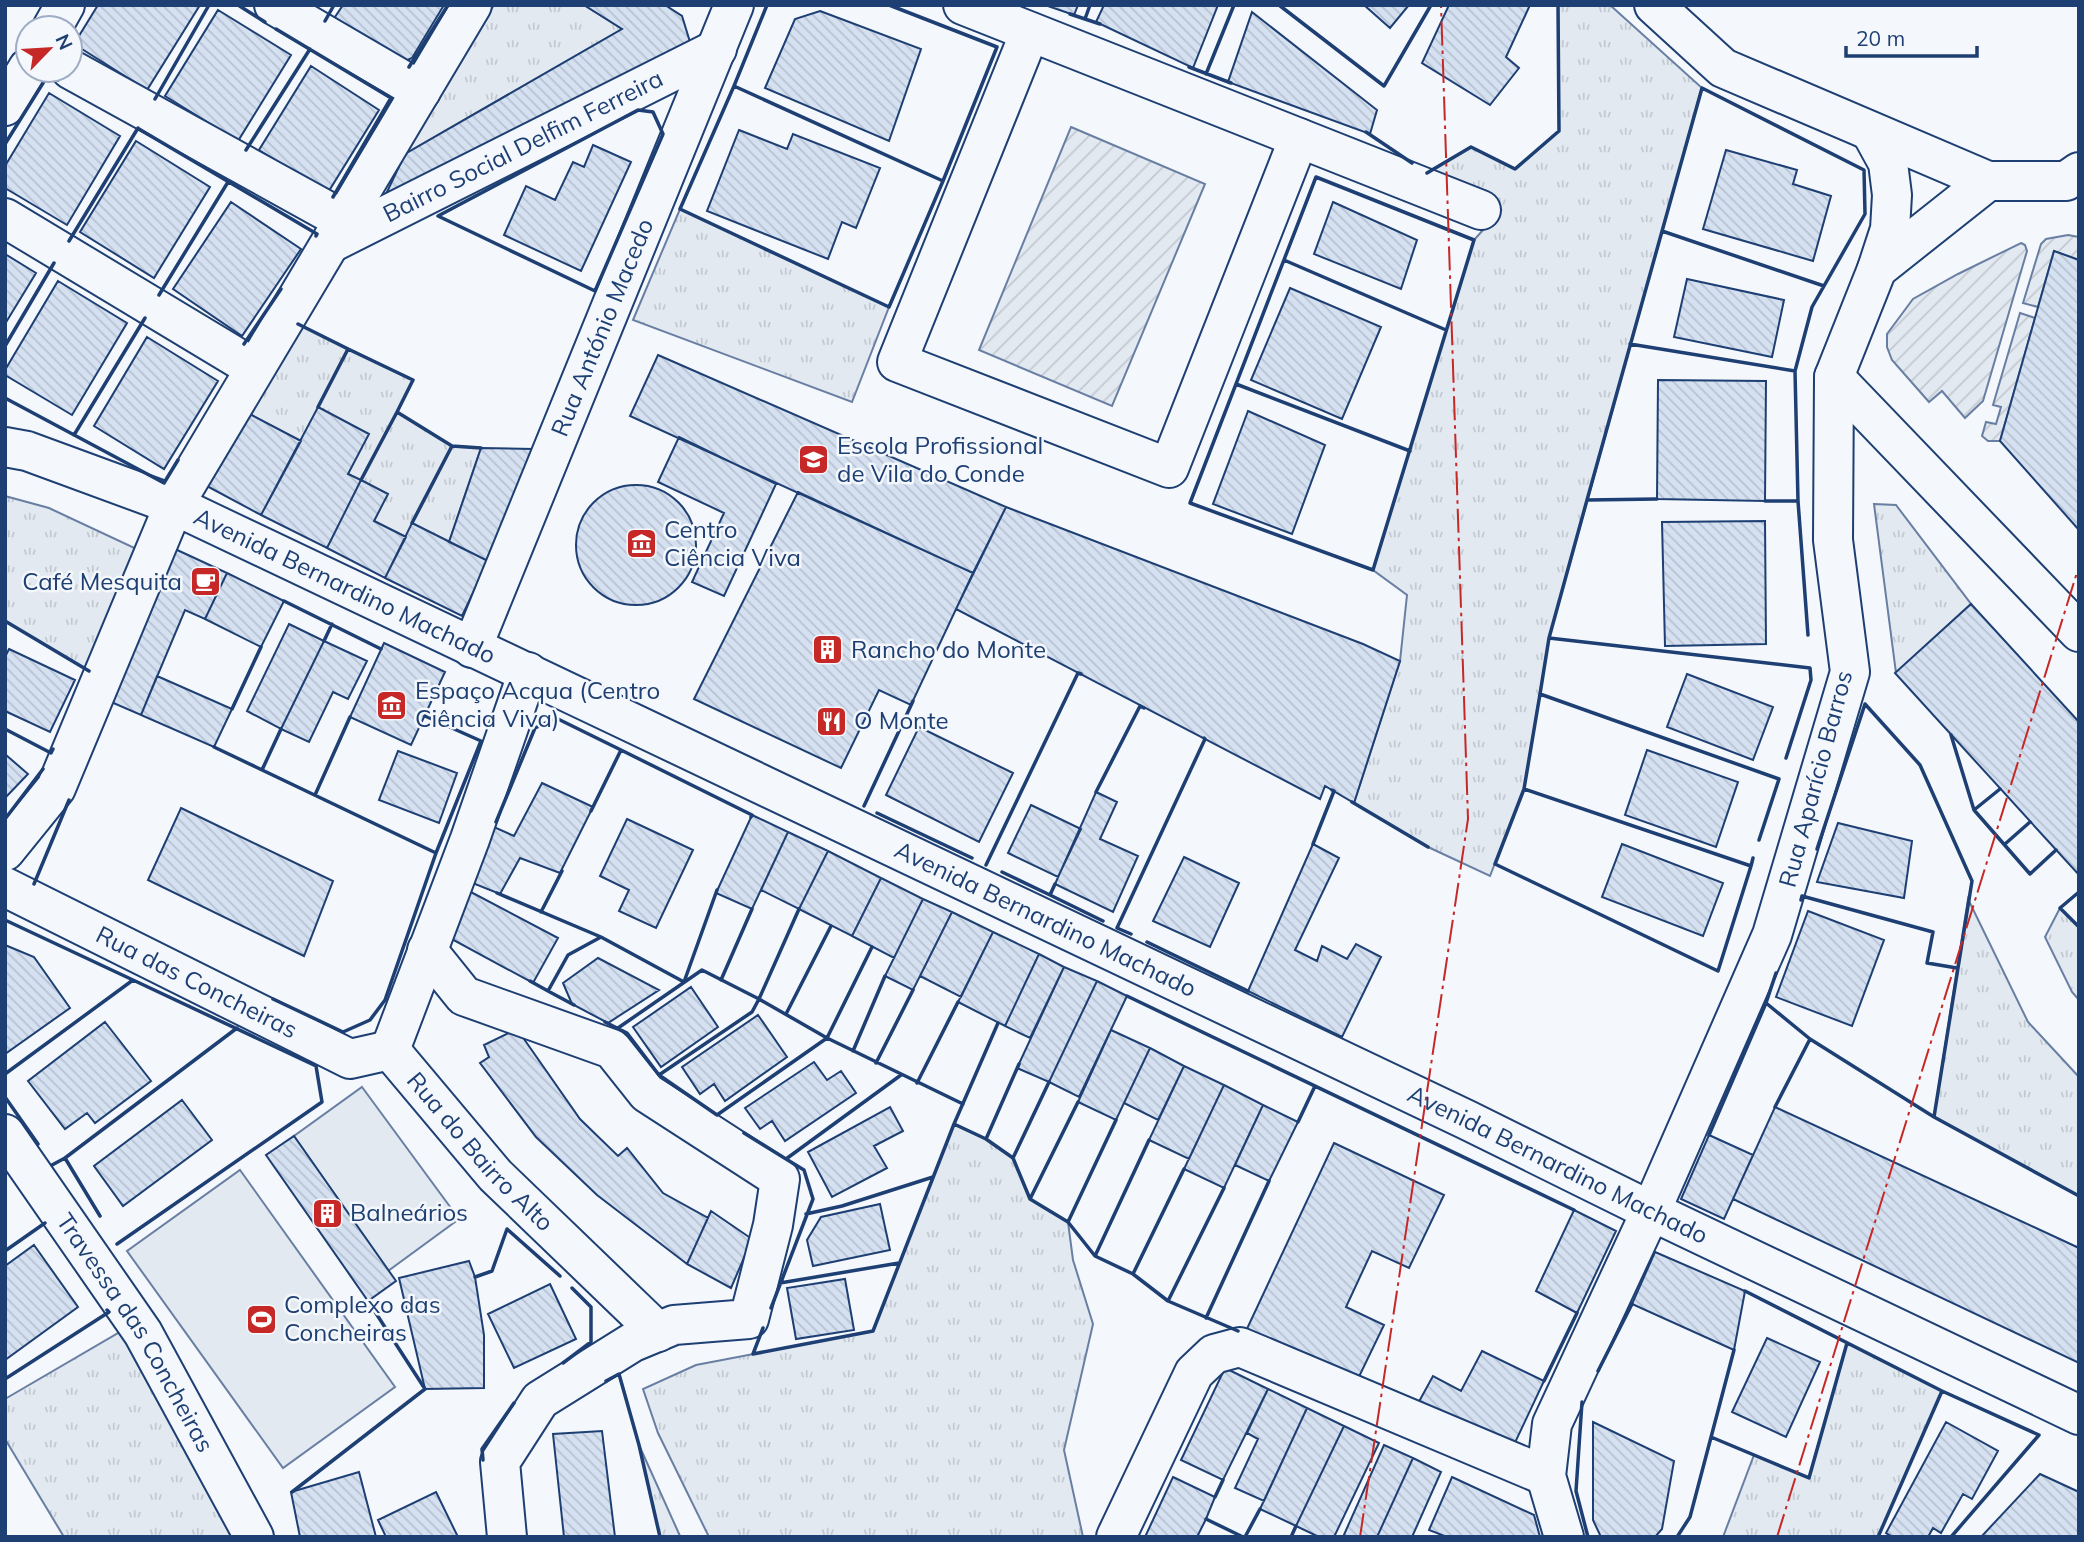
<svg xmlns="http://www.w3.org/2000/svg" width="2084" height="1542" font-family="Mulish,sans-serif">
  <defs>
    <pattern id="grass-tufts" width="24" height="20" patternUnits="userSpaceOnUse" patternTransform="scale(1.75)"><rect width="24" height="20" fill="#e3e9f0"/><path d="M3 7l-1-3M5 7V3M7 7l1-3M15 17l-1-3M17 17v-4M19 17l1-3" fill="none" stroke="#c2c9d1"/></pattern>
    <pattern id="garden-furrows" width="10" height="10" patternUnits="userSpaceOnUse" patternTransform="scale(1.75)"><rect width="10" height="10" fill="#e3e9f0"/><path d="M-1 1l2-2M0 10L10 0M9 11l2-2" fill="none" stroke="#c2c9d1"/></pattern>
    <pattern id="building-back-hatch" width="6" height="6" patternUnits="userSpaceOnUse" patternTransform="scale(1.75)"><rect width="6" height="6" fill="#d5e0f0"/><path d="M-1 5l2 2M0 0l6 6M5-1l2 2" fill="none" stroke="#b6c1d1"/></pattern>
  </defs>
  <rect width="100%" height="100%" fill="#f4f7fb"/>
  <path fill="url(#grass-tufts)" stroke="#687fa3" stroke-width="2" d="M494,5H584L622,29L405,154Z
    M1558,5H1610L1702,88L1549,638L1524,789L1490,876L1428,847L1354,803L1400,661L1407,595L1373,570L1474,240L1501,210L1426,173L1471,147L1516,169L1559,131Z
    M680,209L889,307L852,402L633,320Z
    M298,324L413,380L397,412L452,446L481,448L449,542L406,537L374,521L387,494L348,474L301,441L244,411Z
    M5,496L49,508L143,552L91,672L5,621Z
    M1874,504L1896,505L1971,604L1896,673Z
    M1968,899L2028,1022L2079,1077V1196L1934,1117Z
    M2060,908L2079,927V1000L2072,992L2045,937Z
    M954,1124L986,1139L1013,1158L1030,1199L1068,1222L1073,1260L1093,1324L1064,1450L1083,1537H709L658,1433L643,1389L696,1365L873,1331Z
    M120,1332L221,1513L231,1537H64L5,1439V1399Z
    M1847,1343L1942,1391L1878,1537H1723L1754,1455L1809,1477Z
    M639,1445L680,1536V1537H660Z"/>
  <path fill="#e3e9f0" stroke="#687fa3" stroke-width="2" d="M362,1087L459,1219L388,1271L294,1136Z
    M240,1170L395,1387L283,1468L127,1251Z"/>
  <path fill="url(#garden-furrows)" stroke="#687fa3" stroke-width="2" d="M1071,127L1205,184L1112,406L979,350Z
    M2068,235L2079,237V260L2054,251L2038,307L2023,303L2041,244L2046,239Z
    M2021,243L2025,245L2027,251L1983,401L1965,418L1942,391L1929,402L1892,360L1887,347V334L1913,299L1958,274Z
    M2020,313L2035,318L2000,441H1988L1982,436L1986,422L1996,424L2001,407L1993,405Z"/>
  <path fill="url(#building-back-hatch)" stroke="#1d3f73" stroke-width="2" d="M98,5H200L147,90L74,44Z
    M343,5H444L412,58L401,63L333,20Z
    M584,5H665L682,16L690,42L386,194L405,154L622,29Z
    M1045,5H1078L1074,15Z
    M1104,5H1218L1193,68L1096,22Z
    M1364,5H1409L1390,28Z
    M1449,5H1530L1506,57L1519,68L1490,105L1422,63Z
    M218,10L291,55L238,141L165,96Z
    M820,11L921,49L889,141L765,88L795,19Z
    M1252,12L1377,110L1370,134L1228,82Z
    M311,66L379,110L327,194L259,150Z
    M49,93L120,136L67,225L5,188V166Z
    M739,130L787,149L793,134L880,168L856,228L842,222L828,259L707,211Z
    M136,141L210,187L154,278L80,232Z
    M593,145L631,162L581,271L504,235L526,186L555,200L573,162L584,167Z
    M1726,150L1797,170L1793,184L1831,196L1813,261L1703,229Z
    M231,202L301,249L242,336L173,289Z
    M1333,202L1417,240L1401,289L1314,254Z
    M2054,251L2079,260V530L2000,441Z
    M5,254L36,273L5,324Z
    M1687,279L1784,300L1772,357L1674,337Z
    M58,281L127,323L72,415L5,375V370Z
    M1290,288L1381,327L1342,419L1251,380Z
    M147,337L218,381L164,469L94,426Z
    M658,355L1006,507L973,573L630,416Z
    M1658,380L1766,381L1765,501L1657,499Z
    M318,407L369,434L348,474L361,480L327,548L261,515Z
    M244,411L301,441L261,515L205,485Z
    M1248,411L1325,445L1292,534L1213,504Z
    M679,437L776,484L724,596L692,582L724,513L658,482Z
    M481,448L532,449L488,561L449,542Z
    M361,480L388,494L374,521L406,537L385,578L327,548Z
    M576 545a60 60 0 1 1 120 0a60 60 0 1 1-120 0Z
    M798,492L973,573L911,705L879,690L841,768L694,699Z
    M1006,507L1363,644L1400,661L1354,803L1325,786L1320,799L956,609Z
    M1765,521L1766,644L1665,646L1662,522Z
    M412,523L488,561L462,616L385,578Z
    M175,549L227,573L205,619L185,610L141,715L111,702Z
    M227,573L284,601L261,647L205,619Z
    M1971,604L2079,722V875L1895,673Z
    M289,624L324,641L281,729L247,711Z
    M324,641L367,661L348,699L333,692L309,742L281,729Z
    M384,643L445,672L411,745L350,717Z
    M9,649L75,680L50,732L5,711V657Z
    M1687,674L1773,707L1753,760L1667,727Z
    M157,676L232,709L214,747L141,715Z
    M919,727L1013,773L979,842L886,795Z
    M1647,750L1738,782L1716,847L1625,815Z
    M398,751L457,773L439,823L379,800Z
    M6,755L28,774L5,798V756Z
    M542,783L593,807L560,873L520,858L500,894L470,882L494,827L514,836Z
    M1096,792L1117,802L1100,839L1138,856L1113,912L1055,884Z
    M1031,805L1081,829L1058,877L1008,853Z
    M181,808L333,881L304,956L148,880Z
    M752,815L788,832L752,909L716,893Z
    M627,819L693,850L656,928L619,911L629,890L600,876Z
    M1838,823L1912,841L1904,898L1817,882Z
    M788,832L828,851L799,909L761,890Z
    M1313,844L1339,858L1295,950L1317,961L1322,946L1347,959L1356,944L1381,957L1342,1037L1248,991Z
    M1622,844L1723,883L1703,936L1602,897Z
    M828,851L881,878L852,936L799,909Z
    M1184,857L1239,883L1210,947L1153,921Z
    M881,878L923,899L894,958L852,936Z
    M467,890L558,938L533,983L448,937Z
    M923,899L952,912L913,990L885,976Z
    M1808,911L1884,940L1852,1026L1776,997Z
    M952,912L993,932L961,997L920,976Z
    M993,932L1039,954L1005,1026L958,1002Z
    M5,945L34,957L70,1008L5,1054Z
    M1039,954L1064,967L1030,1038L1005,1026Z
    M598,958L659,990L608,1023L572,1004L563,983Z
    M1064,967L1097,981L1049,1082L1017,1068Z
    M1097,981L1127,996L1079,1097L1049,1082Z
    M691,987L718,1027L661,1067L633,1027Z
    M758,1015L787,1057L725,1101L714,1084L700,1094L682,1067Z
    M105,1022L151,1081L95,1123L87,1113L65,1129L28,1081Z
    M517,1029L580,1119L618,1156L627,1148L663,1193L708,1218L687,1264L597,1195L536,1137L480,1063L489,1057L484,1045Z
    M1111,1030L1150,1048L1116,1120L1078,1102Z
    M1150,1048L1184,1066L1158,1120L1124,1103Z
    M814,1062L827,1080L841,1071L856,1093L785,1141L772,1121L760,1129L745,1108Z
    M1184,1066L1224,1085L1189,1159L1149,1140Z
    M1224,1085L1263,1105L1224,1188L1184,1169Z
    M182,1100L212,1140L123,1206L94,1166Z
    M1263,1105L1298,1122L1269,1181L1235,1165Z
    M890,1107L903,1131L874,1146L887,1168L832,1197L808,1152Z
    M1775,1107L2079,1248V1363L1733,1199Z
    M1709,1135L1753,1155L1724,1219L1681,1199Z
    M294,1136L396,1281L368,1301L266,1155Z
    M1334,1143L1444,1195L1409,1268L1372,1251L1346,1307L1384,1325L1355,1385L1245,1333Z
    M880,1204L890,1250L813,1266L807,1240L821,1217Z
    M1574,1210L1616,1231L1577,1313L1536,1291Z
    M711,1211L752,1239L731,1288L687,1264Z
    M34,1245L78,1307L5,1360V1266Z
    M1655,1252L1745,1291L1734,1350L1632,1304Z
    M469,1261L475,1277L484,1335V1388L425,1389L399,1278Z
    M845,1279L854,1330L796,1339L787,1288Z
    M550,1284L576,1339L514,1368L488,1314Z
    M1767,1338L1820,1362L1786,1437L1732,1412Z
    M1482,1351L1544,1381L1512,1449L1416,1407L1433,1376L1461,1391Z
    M1225,1368L1268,1389L1223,1480L1181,1460Z
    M1268,1389L1307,1408L1264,1501L1235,1488L1258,1439L1247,1433Z
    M1307,1408L1344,1426L1296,1526L1260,1509Z
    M1593,1422L1674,1461L1662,1529L1655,1537H1601L1593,1520Z
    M1946,1422L1998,1451L1972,1499L1963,1494L1941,1533L1933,1528L1928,1537H1893L1886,1533Z
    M1344,1426L1379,1443L1334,1537H1319L1296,1526Z
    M602,1431L615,1537H564L553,1434Z
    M1384,1445L1413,1458L1377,1537H1343Z
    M1413,1458L1441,1472L1412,1537H1377Z
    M359,1472L376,1537H300L291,1492Z
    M2040,1474L2079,1492V1537H1981Z
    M1173,1477L1215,1497L1206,1519L1197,1537H1145Z
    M1452,1477L1534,1515L1540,1537H1447L1429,1530Z
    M436,1492L458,1537H386L378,1520Z"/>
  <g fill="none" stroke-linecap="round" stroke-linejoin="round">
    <defs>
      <g id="street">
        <path d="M274,5L421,91"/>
        <path d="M963,5L1481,210"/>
        <path d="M1654,5L1723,68L1988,181"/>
        <path d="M52,28L65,5"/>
        <path d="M1030,32L897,362L1169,468L1299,138"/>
        <path d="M70,69L345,221"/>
        <path d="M5,106L28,68"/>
        <path d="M1871,132L1888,163L1892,195L1890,229L1877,269"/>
        <path d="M5,218L254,368"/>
        <path id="s1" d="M331,243L717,49"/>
        <path d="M1834,377L2079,632"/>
        <path id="s2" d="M472,648L734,5"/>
        <path d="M5,851L56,788L174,505L472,5"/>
        <path id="s3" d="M5,887L350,1059L390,1050"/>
        <path d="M427,950L464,996L612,1049L647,1093L780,1179L773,1225L749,1319L674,1325L633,1342L540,1400L500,1462L507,1537"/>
        <path d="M390,1050L470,839L528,672"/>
        <path id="s4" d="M390,1050L495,1175L658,1332"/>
        <path id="s5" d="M5,1134L143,1333L254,1537"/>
        <path d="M1116,1537L1194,1373L1214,1354L1240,1347L1546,1476"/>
        <path d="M1564,1537L1546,1476L1552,1424L1651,1211L1772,935L1850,672L1833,540L1834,377L1877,269L1988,181H2066L2079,172"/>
      </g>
      <g id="secondary">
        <path id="s6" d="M5,447L27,451L174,505L1467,1120L1651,1211L2079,1415"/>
      </g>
    </defs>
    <use href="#street" stroke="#1d3f73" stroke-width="42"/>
    <use href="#secondary" stroke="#1d3f73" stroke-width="42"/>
    <use href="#street" stroke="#f4f7fb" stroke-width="38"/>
    <use href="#secondary" stroke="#f4f7fb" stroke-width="38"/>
    <path stroke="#1d3f73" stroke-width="3.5" d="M238,5L265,22
      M889,5L997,47L943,181
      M1279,5L1384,86L1431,5
      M1070,14L1100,24
      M1085,19L1090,5
      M325,21L334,5
      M276,29L391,98L333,197
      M409,67L448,5
      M1189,67L1231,83
      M1206,74L1234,5
      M734,86L943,181L889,307L680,209Z
      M734,86L767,5
      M155,99L209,5
      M638,110L653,112L663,134L595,291L438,216Z
      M139,129L317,234L316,236
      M1366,132L1412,163
      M5,144L48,75L58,80
      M246,150L310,49
      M1427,173L1471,147L1515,169L1559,131L1558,5
      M1316,177L1474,240L1373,570L1190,503Z
      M1662,231L1824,286
      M69,241L138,128
      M1284,260L1446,330
      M159,295L228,182
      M298,324L348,349
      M244,344L281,289
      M1630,344L1795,371
      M5,346L54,263
      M1236,384L1410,451
      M5,398L164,483L178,460
      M318,407L348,349L413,380L397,412
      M74,435L145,318
      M361,480L397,412L452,446
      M1587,500L1702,88L1864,170L1865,214L1812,307L1795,371L1798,501
      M1765,501H1798L1808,635
      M412,523L452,446L481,448
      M284,601L381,649
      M5,621L89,671
      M1549,638L1587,500L1657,499
      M324,641L332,624
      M1540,694L1549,638L1810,668L1811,680L1786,758
      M232,709L261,647
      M5,729L51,753L53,749
      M1951,735L1974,810L2030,874L2056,850
      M214,747L436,853L481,741L425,716
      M621,750L752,815L751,817
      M262,770L281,729
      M1524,789L1751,866L1718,971L1495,864Z
      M1524,789L1540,694L1779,779L1759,840
      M1096,792L1140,706L1144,708
      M315,795L350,717
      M1352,802L1428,847
      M864,806L913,701
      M1974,810L2000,789
      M877,813L972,858
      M5,819L43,769
      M496,822L535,728L556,718L621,750L591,811
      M1313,844L1334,791L1332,790
      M2005,844L2030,822
      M1817,849L1865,704L1920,765L1972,881L1934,1117L2079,1196
      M986,865L1078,673L1081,674
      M1751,866L1753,858
      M1002,872L1050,895
      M34,884L69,800
      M1055,884L1050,895L1103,921
      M2079,892L2060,908L2079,927
      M497,893L601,937
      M1801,900L1802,896L1933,932L1927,963L1957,968
      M541,912L562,871
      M5,920L133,980
      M1131,934L1117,928L1205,739L1204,738
      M1147,942L1248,991
      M872,947L827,1038L963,1104
      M721,980L752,909
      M530,981L548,991
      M1127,996L1574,1210
      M273,999L343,1032L370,1020L385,1000L436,853
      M1766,1003L1810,1039
      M574,1005L548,991L568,955L601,937L684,982L717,890
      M786,1014L831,926
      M605,1022L627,1033L659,1075L752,1012L759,999L702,970L618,1028
      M998,1023L954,1124L986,1139L1019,1064
      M853,1051L885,976
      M876,1063L913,990
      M5,1074L133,980L316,1066L322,1102L117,1244
      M659,1075L717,1115L827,1038L759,999L799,909
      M917,1083L958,1002
      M5,1097L38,1144
      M1775,1107L1810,1039L1934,1117
      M1298,1122L1315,1086
      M744,1133L786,1159L901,1075
      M1709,1135L1766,1003L1776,973
      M986,1139L1013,1158L1030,1199L1068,1222L1095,1256L1133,1274L1168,1301L1238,1331
      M1013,1158L1049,1082
      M52,1165L65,1158
      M1030,1199L1078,1102
      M806,1214L842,1206L933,1177
      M100,1216L65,1158L237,1028
      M1068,1222L1116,1120
      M5,1251L45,1223
      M1095,1256L1149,1140
      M1133,1274L1184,1169
      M475,1277L492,1271L507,1229L560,1276
      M780,1283L899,1263
      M1745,1291L1942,1391L2039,1435L1951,1537
      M1168,1301L1224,1188
      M771,1308L813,1199L804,1170L786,1159
      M1206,1318L1269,1181
      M763,1328L753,1354L873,1331L954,1124
      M563,1363L591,1342V1307L572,1288
      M1598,1371L1632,1304
      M5,1379L109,1312L107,1310
      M606,1381L619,1374L639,1445L660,1537
      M1544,1381L1577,1313
      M1582,1402L1576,1491L1588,1537
      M1711,1437L1809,1478L1847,1343
      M483,1460L482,1449L514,1403
      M292,1492L425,1389L368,1301
      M1215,1497L1223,1480
      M1206,1519L1243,1537
      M1245,1537L1260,1509
      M1291,1537L1296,1526
      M1677,1537L1690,1517L1734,1350
      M1878,1537L1942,1391"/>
    <path stroke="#c62828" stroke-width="2" stroke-dasharray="24 5 3.5 5" stroke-linecap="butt" d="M1360,1537L1468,819L1441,5
      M1777,1537L2079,566"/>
  </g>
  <defs>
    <symbol id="school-square" viewBox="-11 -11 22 22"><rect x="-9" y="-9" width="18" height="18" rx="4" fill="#c62828" stroke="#f4f7fb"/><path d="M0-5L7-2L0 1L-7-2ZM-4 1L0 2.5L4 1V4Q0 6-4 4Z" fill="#fff"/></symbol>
    <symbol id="museum-square" viewBox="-11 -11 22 22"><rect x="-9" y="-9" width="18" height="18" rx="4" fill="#c62828" stroke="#f4f7fb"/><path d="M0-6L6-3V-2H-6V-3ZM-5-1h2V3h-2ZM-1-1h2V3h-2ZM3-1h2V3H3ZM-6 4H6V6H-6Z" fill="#fff"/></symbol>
    <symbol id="cafe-square" viewBox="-11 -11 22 22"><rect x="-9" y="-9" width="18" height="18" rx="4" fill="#c62828" stroke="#f4f7fb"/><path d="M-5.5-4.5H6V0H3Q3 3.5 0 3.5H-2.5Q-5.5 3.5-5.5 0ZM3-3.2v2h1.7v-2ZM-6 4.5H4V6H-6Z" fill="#fff"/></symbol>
    <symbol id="building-square" viewBox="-11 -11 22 22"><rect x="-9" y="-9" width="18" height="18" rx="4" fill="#c62828" stroke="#f4f7fb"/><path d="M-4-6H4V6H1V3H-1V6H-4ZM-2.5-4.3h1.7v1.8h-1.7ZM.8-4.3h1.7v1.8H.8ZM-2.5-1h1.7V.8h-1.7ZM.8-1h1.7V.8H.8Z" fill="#fff"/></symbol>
    <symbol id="restaurant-square" viewBox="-11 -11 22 22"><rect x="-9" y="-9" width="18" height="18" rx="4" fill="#c62828" stroke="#f4f7fb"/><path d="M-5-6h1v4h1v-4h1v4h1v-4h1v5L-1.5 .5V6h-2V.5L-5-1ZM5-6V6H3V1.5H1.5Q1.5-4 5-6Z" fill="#fff"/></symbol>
    <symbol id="stadium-square" viewBox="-11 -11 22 22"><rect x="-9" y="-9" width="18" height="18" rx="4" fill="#c62828" stroke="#f4f7fb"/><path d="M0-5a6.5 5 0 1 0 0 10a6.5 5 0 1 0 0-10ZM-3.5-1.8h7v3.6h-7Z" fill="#fff"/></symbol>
  </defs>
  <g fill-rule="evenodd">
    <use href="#school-square" x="796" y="442" width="35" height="35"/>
    <use href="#museum-square" x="624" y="526" width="35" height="35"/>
    <use href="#cafe-square" x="188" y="564" width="35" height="35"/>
    <use href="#building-square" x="810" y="632" width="35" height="35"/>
    <use href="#museum-square" x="374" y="688" width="35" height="35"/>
    <use href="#restaurant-square" x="814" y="704" width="35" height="35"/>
    <use href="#building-square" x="310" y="1196" width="35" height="35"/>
    <use href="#stadium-square" x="244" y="1302" width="35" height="35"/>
  </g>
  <g text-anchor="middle" stroke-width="5" stroke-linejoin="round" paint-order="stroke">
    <g font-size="24" fill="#1d3f73" stroke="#f4f7fb">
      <text dy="8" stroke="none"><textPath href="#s1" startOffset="215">Bairro Social Delfim Ferreira</textPath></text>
      <text dy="8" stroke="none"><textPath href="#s2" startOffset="346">Rua António Macedo</textPath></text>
      <text dy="8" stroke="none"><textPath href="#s6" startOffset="368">Avenida Bernardino Machado</textPath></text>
      <text transform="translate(1816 779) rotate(-75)" y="8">Rua Aparício Barros</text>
      <text dy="8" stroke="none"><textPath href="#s6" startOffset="1144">Avenida Bernardino Machado</textPath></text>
      <text dy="8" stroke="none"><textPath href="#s3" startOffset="214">Rua das Concheiras</textPath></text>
      <text dy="8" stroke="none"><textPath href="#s4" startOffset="136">Rua do Bairro Alto</textPath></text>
      <text dy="8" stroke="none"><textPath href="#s6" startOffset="1712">Avenida Bernardino Machado</textPath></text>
      <text dy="8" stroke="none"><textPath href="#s5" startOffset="238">Travessa das Concheiras</textPath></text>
    </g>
    <g font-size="24" fill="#1d3f73" stroke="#f4f7fb" text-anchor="start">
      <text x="837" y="454">Escola Profissional<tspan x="837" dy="28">de Vila do Conde</tspan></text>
      <text x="664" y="538">Centro<tspan x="664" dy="28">Ciência Viva</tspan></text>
      <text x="182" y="590" text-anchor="end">Café Mesquita</text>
      <text x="851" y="658">Rancho do Monte</text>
      <text x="415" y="699">Espaço Acqua (Centro<tspan x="415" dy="28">Ciência Viva)</tspan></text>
      <text x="854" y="729">O Monte</text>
      <text x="350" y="1221">Balneários</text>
      <text x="284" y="1313">Complexo das<tspan x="284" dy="28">Concheiras</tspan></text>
    </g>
  </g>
  <rect width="2084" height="1542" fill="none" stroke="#1d3f73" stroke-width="14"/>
  <g transform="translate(49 49) rotate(65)"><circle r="33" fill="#f4f7fb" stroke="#9eadc5" stroke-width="2"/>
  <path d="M0-5L12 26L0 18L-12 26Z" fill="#c62828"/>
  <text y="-10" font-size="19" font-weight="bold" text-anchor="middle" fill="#1d3f73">N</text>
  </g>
  <path d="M1846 46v10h131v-10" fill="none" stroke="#1d3f73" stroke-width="3.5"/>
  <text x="1856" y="46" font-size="21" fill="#1d3f73" stroke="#f4f7fb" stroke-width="5" paint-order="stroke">20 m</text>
</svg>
